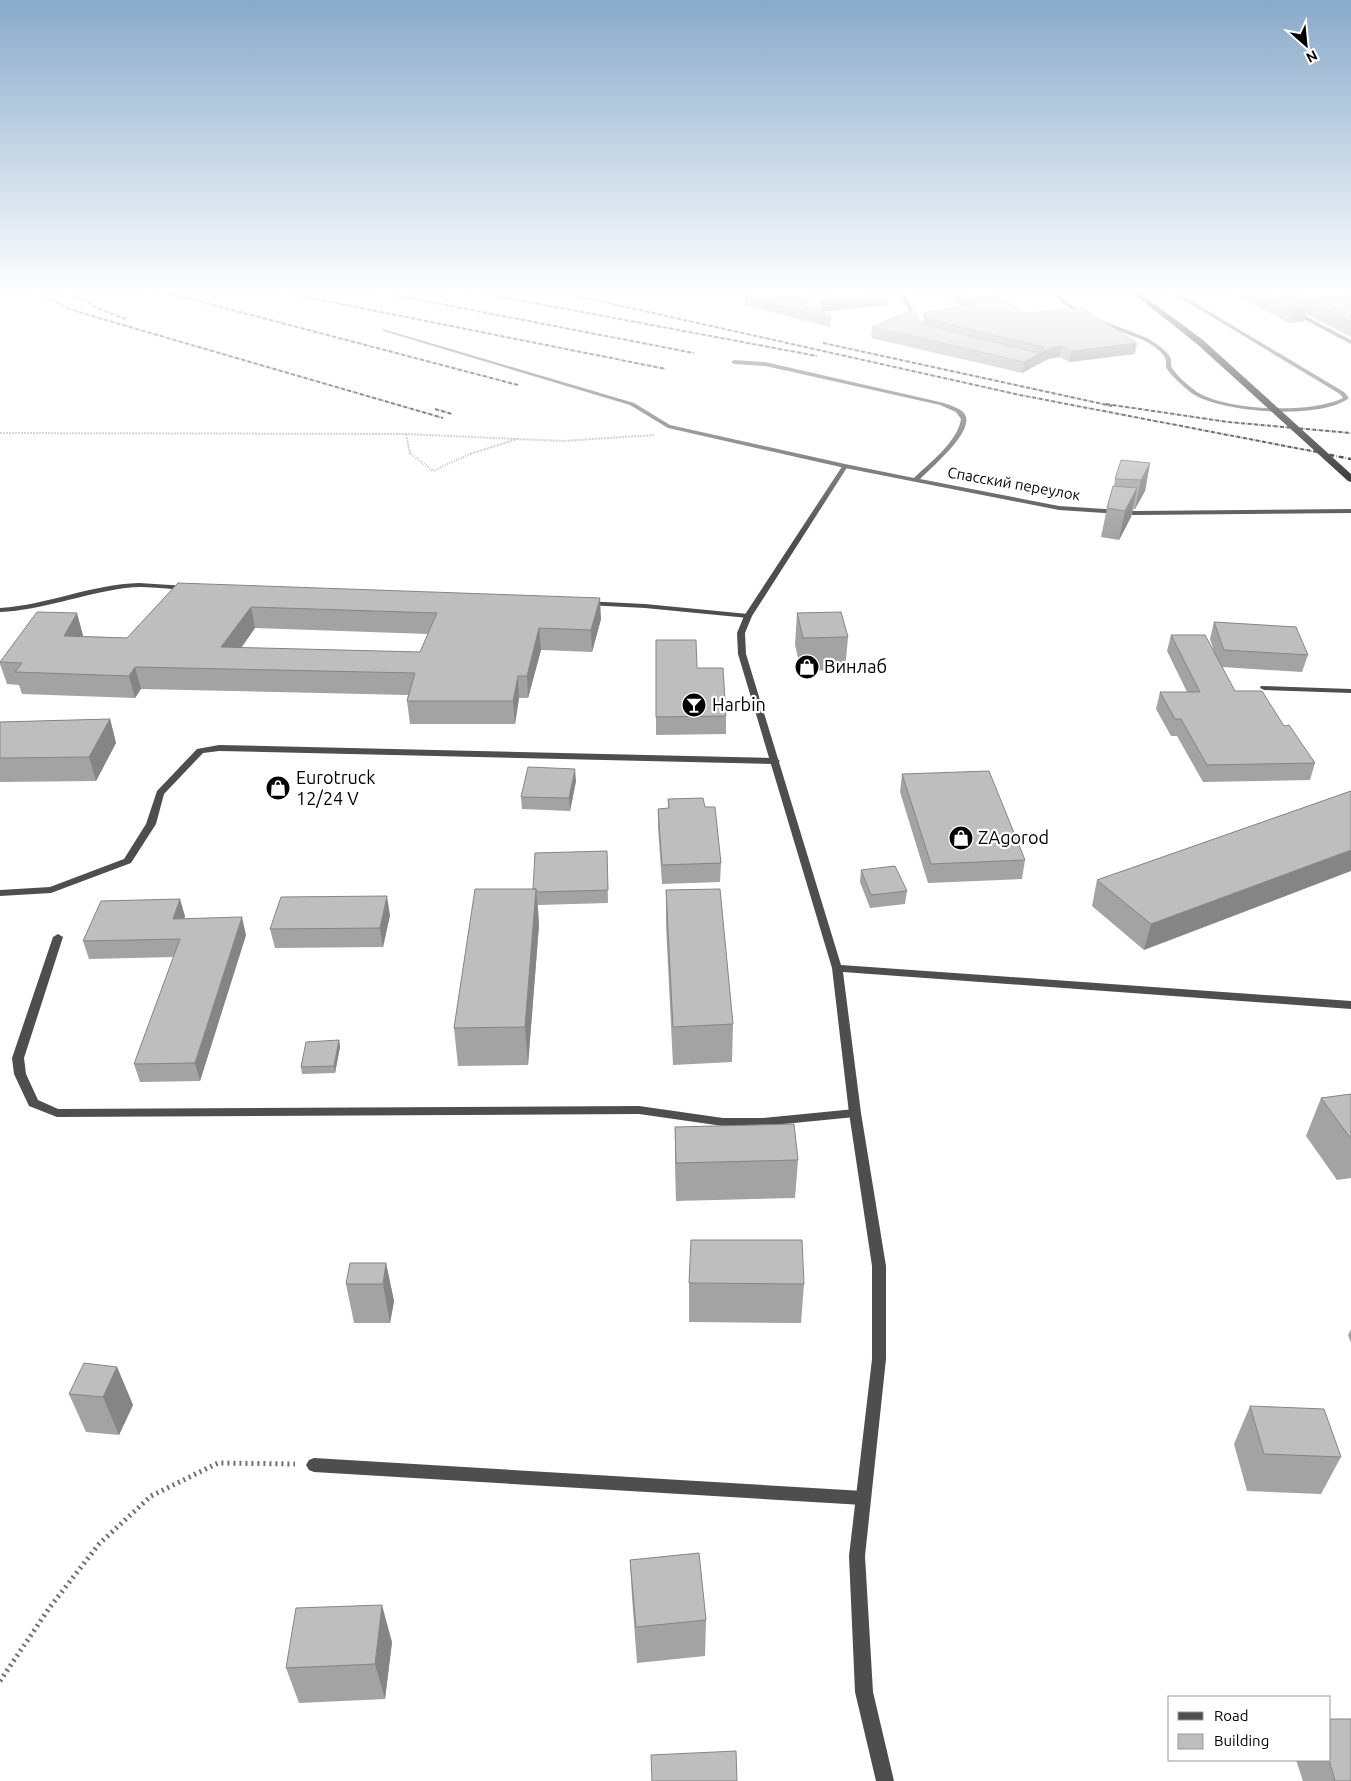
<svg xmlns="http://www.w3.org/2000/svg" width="1351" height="1781" font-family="Ubuntu,sans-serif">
  <rect width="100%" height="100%" fill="#fff"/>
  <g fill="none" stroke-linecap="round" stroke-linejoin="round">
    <path stroke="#707070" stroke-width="2" stroke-dasharray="0.5 1" stroke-linecap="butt" d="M0,433L406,434L517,439
      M406,434L410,454
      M470,454L517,439L563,441L655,435"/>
    <path stroke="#707070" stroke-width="2.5" stroke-dasharray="0.5 2" stroke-linecap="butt" d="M410,453L433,471L472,453"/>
    <path stroke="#707070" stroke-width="5" stroke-dasharray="2 4" stroke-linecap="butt" d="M0,1681L50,1607L99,1544L151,1496L218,1463L295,1464"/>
    <path fill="#4e4e4e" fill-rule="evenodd" d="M897,290H902L920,323H916Z
      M1050,290H1055C1073,314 1120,326 1147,338C1155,343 1165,349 1170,357C1172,361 1170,365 1172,368C1177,376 1190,387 1197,392C1227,411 1312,414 1343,398L1340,394L1167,290H1173L1344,392L1349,398C1321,420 1222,413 1193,394C1187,390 1169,374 1166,367C1166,366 1166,362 1166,360C1163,351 1151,344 1143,340C1114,328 1069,316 1050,290Z
      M1292,311H1296L1351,340V344L1292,313Z
      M383,329L634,403L670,425L845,464L914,478C930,462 957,443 961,419L956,412L940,405L788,371L765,366L734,364L731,362L734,360L765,362L944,403C952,406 964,409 966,417C971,434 931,468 920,479L1059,506L1135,511L1351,509V513L1135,515L1059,510L845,468L668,428L630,405L383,331Z
      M139,583L186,586L190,588L186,590C166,589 145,585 125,588C82,594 43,610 0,612V608C48,605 92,584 139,583Z
      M584,601L645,604L748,614L752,616L748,618L645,608L587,605L583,603Z
      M1261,686L1351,689V693L1264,690L1260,688Z
      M219,745L776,758L780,761L776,764L219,751L203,753L164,794L156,824L131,863L51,893L0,896V890L50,887L124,859L146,824L157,791L197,749Z
      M58,934L63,937L24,1058L26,1074L38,1100L58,1109L639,1106L723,1118H763L855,1109L859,1110L861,1113L859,1116L855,1117L763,1126H723L639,1114L57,1117L29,1106L14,1074L12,1058L53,937Z
      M314,1458L863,1491L868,1493L871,1498L868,1503L863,1505L314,1472L309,1470L306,1465L309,1460Z"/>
    <path fill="#4e4e4e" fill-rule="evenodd" d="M843,465L848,466L752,616L745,633L746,654L841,965L1351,1001V1009L843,972L861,1113L886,1266V1359L865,1556L873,1692L894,1781H876L855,1692L849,1556L872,1359V1266L849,1113L832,968L738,654L737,633L744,616Z"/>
    <path fill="#000" fill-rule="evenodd" d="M1129,290H1136L1203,340L1351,474V482L1348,481L1197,344Z"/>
    <path stroke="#000" stroke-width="2" stroke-dasharray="4 1 0.5 1" stroke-linecap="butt" d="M32,290L67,308L92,316L443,418
      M64,290L100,309L125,319
      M140,290L161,296
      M156,290L518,385
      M271,290L666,369
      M368,290L694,353
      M440,290L471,296
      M465,290L817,356
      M550,290L1020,395L1327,454
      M823,343L1112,406
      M1106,404L1228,422L1351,433
      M435,409L452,414"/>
    <path stroke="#000" stroke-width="2.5" stroke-dasharray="5 2 0.5 2" stroke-linecap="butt" d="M1320,453L1351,459"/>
  </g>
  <path fill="#a3a3a3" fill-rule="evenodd" d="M827,290H882L888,294L887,305L823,311L831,317L830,327L745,305V297L820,310L828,292Z
    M938,290H990L1024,313L1135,354L1069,362L1060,357L1048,359L1022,373L871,338L872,327L922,324L924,325L923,323L924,313L961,306L954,301V298H949Z
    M1227,290H1351V337L1306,314L1304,321L1289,323Z
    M1150,463L1145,491L1135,509H1133L1131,517L1119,540L1101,537L1107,508L1114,486L1115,479Z
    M178,583L601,619L592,652L541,650L528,698H519L515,724H410L407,701L408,695L141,689L135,698L22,694L19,685L7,684L0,664V661L83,635L82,636L127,638ZM255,628L428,634L420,652L241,648Z
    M797,613L848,637L845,670L801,671L795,645Z
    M1214,622L1308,655L1302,672L1222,667L1235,691L1284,726L1315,763L1310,780L1203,782L1177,736H1171L1156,709L1160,692H1187L1167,651L1171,635L1214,652L1210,639Z
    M656,640L697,668L726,716V734L656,735Z
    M110,719L116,743L96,781L0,782V722Z
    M902,774L1025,860L1022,879L928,883L900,792Z
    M576,781L570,811L522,809L521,797Z
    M1351,791L1144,950L1092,906L1097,880Z
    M668,799L705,807L721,863L720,882L662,884L658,827V809L668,808Z
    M607,851L608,903L538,905L539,925L528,1065L458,1066L454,1028L533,889Z
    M861,870L907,891L905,904L870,908L860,882Z
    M666,890L733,1024L732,1062L673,1065L666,926Z
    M390,915L383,947L275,948L270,929Z
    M185,916L184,919L246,935L200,1081L140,1082L134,1064L174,957L89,959L83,941Z
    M339,1040L340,1047L335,1073L302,1074L301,1067Z
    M1351,1094V1178L1337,1180L1306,1136L1321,1098Z
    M675,1127L798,1160L795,1198L676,1201L675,1165Z
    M386,1263L394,1301L390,1323H354L346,1284Z
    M689,1283L804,1284L801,1323L689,1322Z
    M1351,1329V1343L1348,1335Z
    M117,1367L133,1405L119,1435L86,1432L69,1394Z
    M1250,1406L1341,1457L1321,1494L1247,1491L1234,1444Z
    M630,1560L706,1620L705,1656L637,1663L632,1597Z
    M392,1642L385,1699L299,1703L286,1668Z
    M1296,1760H1330L1351,1781H1303Z"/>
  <path fill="#858585" d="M950,290H965L955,291L954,298H949Z
    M888,294L887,305L820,312L821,301Z
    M1308,308L1304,321L1289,323L1292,309Z
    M1137,343L1135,354L1069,362L1071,351Z
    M1061,346L1060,357L1048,359L1022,373L1024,362L1050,348Z
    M1150,463L1145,491L1135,509L1141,480Z
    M1137,488L1131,517L1119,540L1125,511Z
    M600,598L601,619L592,652L591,630Z
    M251,607L255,628L226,669L221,647Z
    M77,613L83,635L70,657L64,636Z
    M539,628L541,650L528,698L527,676Z
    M135,667L141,689L135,698L129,676Z
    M518,676L519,698L515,724L513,701Z
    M110,719L116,743L96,781L89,757Z
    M575,769L576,781L570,811L569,798Z
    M1351,850V871L1144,950L1151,924Z
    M536,889L539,925L528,1065L525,1027Z
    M387,896L390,915L383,947L380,928Z
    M180,899L185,916L178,936L173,919Z
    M242,917L246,935L200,1081L195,1063Z
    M339,1040L340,1047L335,1073L334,1066Z
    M386,1263L394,1301L390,1323L383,1284Z
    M117,1367L133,1405L119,1435L103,1397Z
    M382,1605L392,1642L385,1699L375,1664Z"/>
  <path fill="#bebebe" stroke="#858585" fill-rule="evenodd" d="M765,290H793L831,317V319L745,297Z
    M830,290H882L888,294L821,301Z
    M956,290H990L1024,313L1082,308L1137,343L1071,351L1061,346L1050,348L1024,362L872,327L912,310L922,324L1039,353L1044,350L1043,347L927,319L924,313L973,304L955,291Z
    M1255,290H1274L1308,308L1292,309Z
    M1289,290H1351V322Z
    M1121,460L1150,463L1141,480L1115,479Z
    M1113,486L1137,488L1125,511L1107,508Z
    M178,583L600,598L591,630L539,628L527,676H518L513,701H407L415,673L135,667L129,676L15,672L22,663L0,662L37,612L77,613L64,636L127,638ZM251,607L437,613L420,652L221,647Z
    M841,612L848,637L803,638L797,613Z
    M1214,622L1296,627L1308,655L1224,650Z
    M1171,635H1205L1235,691H1262L1284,726L1289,725L1315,763L1207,765L1181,719H1175L1160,692H1200Z
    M656,640H696L697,668H723L726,716L656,717Z
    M110,719L89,757L0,758V722Z
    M528,767L575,769L569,798L521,797Z
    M989,771L1025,860L931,864L902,774Z
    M1351,791V850L1151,924L1097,880Z
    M703,798L705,807H715L721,863L662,865L658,809L669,808L668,799Z
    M607,851L608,890L537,892L536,889H533L535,853Z
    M895,866L907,891L871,895L861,870Z
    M475,889H536L525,1027L454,1028Z
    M720,889L733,1024L673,1027L666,890Z
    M387,896L380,928L270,929L281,897Z
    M180,899L173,919L242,917L195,1063L134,1064L180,939L83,941L101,901Z
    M339,1040L334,1066L301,1067L306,1042Z
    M1351,1094V1139L1321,1098Z
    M794,1124L798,1160L676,1163L675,1127Z
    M691,1240H802L804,1284L689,1283Z
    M350,1263H386L383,1284H346Z
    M84,1363L117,1367L103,1397L69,1394Z
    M1250,1406L1324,1409L1341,1457L1264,1454Z
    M699,1553L706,1620L636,1627L630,1560Z
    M382,1605L375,1664L286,1668L296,1608Z
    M1330,1719H1351V1781H1335L1329,1760H1330Z
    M736,1751L737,1781H652L651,1755Z"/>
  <linearGradient id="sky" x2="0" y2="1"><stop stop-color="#89aaca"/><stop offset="0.54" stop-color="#fff"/><stop offset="1" stop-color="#fff" stop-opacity="0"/></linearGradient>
  <rect width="1351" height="540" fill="url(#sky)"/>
  <defs>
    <symbol id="shop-disc" viewBox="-11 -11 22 22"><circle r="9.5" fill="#000" stroke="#fff"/><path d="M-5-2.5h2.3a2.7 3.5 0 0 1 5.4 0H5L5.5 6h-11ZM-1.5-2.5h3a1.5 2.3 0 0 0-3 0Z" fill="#fff"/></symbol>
    <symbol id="bar-disc" viewBox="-11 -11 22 22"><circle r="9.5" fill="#000" stroke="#fff"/><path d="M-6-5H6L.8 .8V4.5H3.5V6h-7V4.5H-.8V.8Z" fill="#fff"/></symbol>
  </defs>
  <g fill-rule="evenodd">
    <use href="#shop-disc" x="793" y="653" width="28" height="28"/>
    <use href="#bar-disc" x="680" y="691" width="28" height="28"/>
    <use href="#shop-disc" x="264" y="774" width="28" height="28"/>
    <use href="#shop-disc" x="947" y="824" width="28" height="28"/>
  </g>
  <g text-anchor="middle" stroke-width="4.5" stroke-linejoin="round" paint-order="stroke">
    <g font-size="15" fill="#000" stroke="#fff">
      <text transform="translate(1014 484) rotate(10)" y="5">Спасский переулок</text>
    </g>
    <g font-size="18" fill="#000" stroke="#fff" text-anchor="start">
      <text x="824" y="673">Винлаб</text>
      <text x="712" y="711">Harbin</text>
      <text x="296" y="784">Eurotruck<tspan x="296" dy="21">12/24 V</tspan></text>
      <text x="978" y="844">ZAgorod</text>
    </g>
  </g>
  <rect x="1168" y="1696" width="162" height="65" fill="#ffffff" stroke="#999999"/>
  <rect x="1178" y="1712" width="25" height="8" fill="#4e4e4e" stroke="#999999"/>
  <text x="1214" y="1721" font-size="15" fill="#000000">Road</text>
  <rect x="1178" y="1734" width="25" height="15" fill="#bebebe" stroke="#999999"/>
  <text x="1214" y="1746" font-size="15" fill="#000000">Building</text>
  <g transform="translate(1306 45) rotate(153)" stroke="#ffffff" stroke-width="4" paint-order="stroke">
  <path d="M0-4L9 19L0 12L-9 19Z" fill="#000000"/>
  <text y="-8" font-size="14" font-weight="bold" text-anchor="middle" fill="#000000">N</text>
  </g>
</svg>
